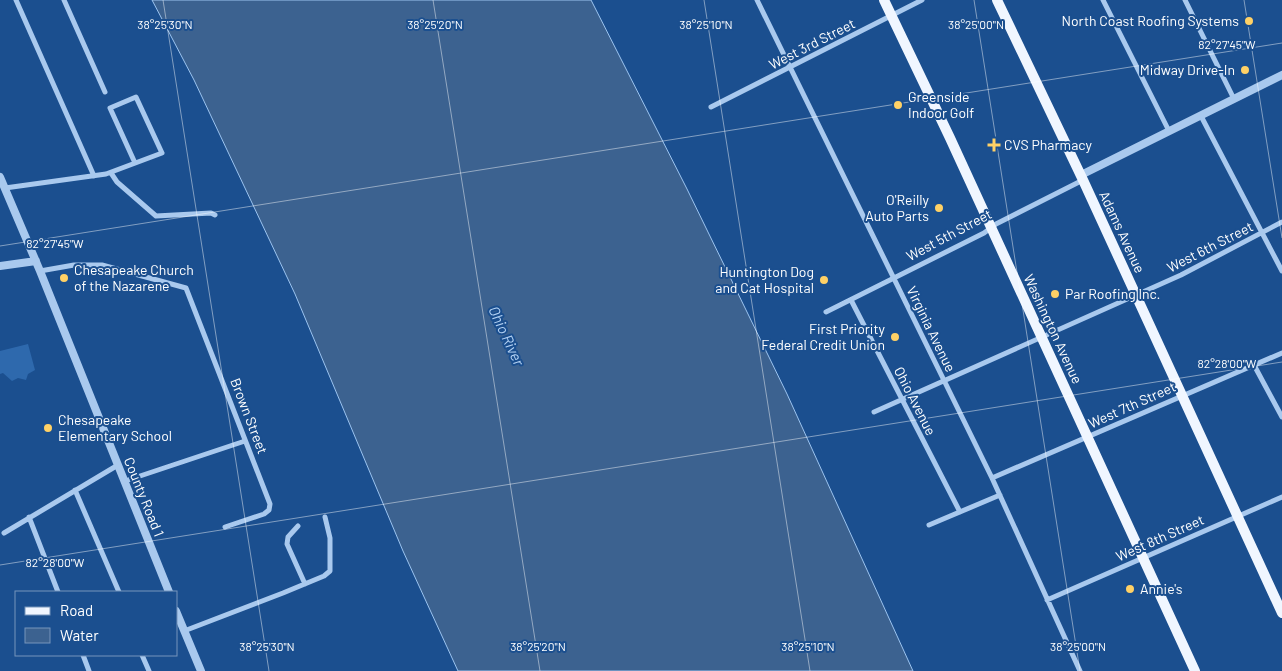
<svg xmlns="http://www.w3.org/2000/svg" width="1282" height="671" font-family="Barlow,sans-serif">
  <rect width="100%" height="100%" fill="#1b4f8f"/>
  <path fill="#2e69ad" d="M28,344L35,370L28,374L26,380L18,378L12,381L3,373L0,374V351Z"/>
  <path fill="#3c6290" stroke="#9cc4f0" d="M152,0H591L687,189L787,394L913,671H458L403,551L295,294L194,80Z"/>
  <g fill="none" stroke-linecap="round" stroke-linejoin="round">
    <path stroke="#a9c9ee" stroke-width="5" d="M16,0L94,176
      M64,0L105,92
      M757,0L992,478L1080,671
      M1103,0L1169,131
      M1185,0L1234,99
      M711,107L922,0
      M1201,116L1282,271
      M111,173L117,182L156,216L211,213L215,215
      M5,188L106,174L162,153L136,97L110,108L135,163
      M40,271L74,265H102L186,288L270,504L269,510L264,514L225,527
      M851,300L960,512
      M826,312L984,233L996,224L1083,180
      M1254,365L1282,417
      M874,412L1181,275L1282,222
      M992,478L1282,353
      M125,481L245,441
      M75,490L119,592
      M29,517L58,592
      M929,525L1000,495
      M298,526L288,537L287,544L305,584
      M4,533L118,465
      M1047,600L1282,497
      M184,631L283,593L324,576L330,571V538L325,517
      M83,655L89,671
      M142,655L149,671"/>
    <path stroke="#a9c9ee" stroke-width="8" d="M1081,175L1282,75
      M0,177L40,271L169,592
      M0,266L36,261
      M176,611L201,671"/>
    <path stroke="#f0f6ff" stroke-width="10" d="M884,0L950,138L1195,671
      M997,0L1083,180L1282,613"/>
  </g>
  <path fill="none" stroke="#fff" stroke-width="1" stroke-opacity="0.45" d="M163,0L269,671M433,0L540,671M704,0L810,671M974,0L1080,671M1244,0L1282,238M0,246L1282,43M0,565L1282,362"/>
  <g fill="#ffd166" stroke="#1b4f8f" stroke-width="2">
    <circle cx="1249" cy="21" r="5"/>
    <circle cx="1245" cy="70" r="5"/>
    <circle cx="898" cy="105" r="5"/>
    <path d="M991.5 137.5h5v5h5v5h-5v5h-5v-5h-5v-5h5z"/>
    <circle cx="939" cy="208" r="5"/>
    <circle cx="64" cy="278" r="5"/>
    <circle cx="824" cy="280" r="5"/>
    <circle cx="1055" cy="294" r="5"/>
    <circle cx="895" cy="337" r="5"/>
    <circle cx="48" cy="428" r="5"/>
    <circle cx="1130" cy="589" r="5"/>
  </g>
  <g text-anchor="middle" stroke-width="4" stroke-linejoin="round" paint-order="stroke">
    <g font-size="14" fill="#fff" stroke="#1b4f8f" text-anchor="start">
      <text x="1239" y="26" text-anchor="end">North Coast Roofing Systems</text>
      <text x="1235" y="75" text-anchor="end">Midway Drive-In</text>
      <text x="908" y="102">Greenside<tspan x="908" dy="16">Indoor Golf</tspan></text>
      <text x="1004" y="150">CVS Pharmacy</text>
      <text x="929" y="205" text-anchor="end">O'Reilly<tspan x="929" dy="16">Auto Parts</tspan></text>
      <text x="74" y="275">Chesapeake Church<tspan x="74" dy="16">of the Nazarene</tspan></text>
      <text x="814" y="277" text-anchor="end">Huntington Dog<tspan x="814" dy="16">and Cat Hospital</tspan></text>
      <text x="1065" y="299">Par Roofing Inc.</text>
      <text x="885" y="334" text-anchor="end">First Priority<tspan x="885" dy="16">Federal Credit Union</tspan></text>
      <text x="58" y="425">Chesapeake<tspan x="58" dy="16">Elementary School</tspan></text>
      <text x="1140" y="594">Annie's</text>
    </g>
    <g font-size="14" fill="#fff" stroke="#1b4f8f">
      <text transform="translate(812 44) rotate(-27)" y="5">West 3rd Street</text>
      <text transform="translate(1122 232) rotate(65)" y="5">Adams Avenue</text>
      <text transform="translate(949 235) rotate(-28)" y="5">West 5th Street</text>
      <text transform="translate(1210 247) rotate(-27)" y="5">West 6th Street</text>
      <text transform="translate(931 329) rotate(64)" y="5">Virginia Avenue</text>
      <text transform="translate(1053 329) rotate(65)" y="5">Washington Avenue</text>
      <text transform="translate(915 401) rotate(63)" y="5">Ohio Avenue</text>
      <text transform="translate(1132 405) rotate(-24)" y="5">West 7th Street</text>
      <text transform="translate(249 416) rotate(69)" y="5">Brown Street</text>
      <text transform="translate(144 497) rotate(68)" y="5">County Road 1</text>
      <text transform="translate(1160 538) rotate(-24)" y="5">West 8th Street</text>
    </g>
    <g font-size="15" font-style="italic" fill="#b5d3f5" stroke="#1b4f8f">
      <text transform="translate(506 336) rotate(65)" y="5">Ohio River</text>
    </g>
  </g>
  <g font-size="12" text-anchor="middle" fill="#fff" stroke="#1b4f8f" stroke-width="4" stroke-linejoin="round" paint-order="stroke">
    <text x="165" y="29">38°25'30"N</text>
    <text x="435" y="29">38°25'20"N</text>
    <text x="706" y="29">38°25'10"N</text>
    <text x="976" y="29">38°25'00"N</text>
    <text x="1227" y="49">82°27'45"W</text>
    <text x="55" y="248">82°27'45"W</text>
    <text x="1227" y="368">82°28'00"W</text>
    <text x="55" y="567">82°28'00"W</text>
    <text x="267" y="651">38°25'30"N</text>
    <text x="538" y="651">38°25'20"N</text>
    <text x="808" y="651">38°25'10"N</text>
    <text x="1078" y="651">38°25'00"N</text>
  </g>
  <rect x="15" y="591" width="162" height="65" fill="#1b4f8f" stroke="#7695bc"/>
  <rect x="25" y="607" width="25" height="8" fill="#f0f6ff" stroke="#7695bc"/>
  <text x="60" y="616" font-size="15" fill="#ffffff">Road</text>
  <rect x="25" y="628" width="25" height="15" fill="#3c6290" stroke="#7695bc"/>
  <text x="60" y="641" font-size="15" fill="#ffffff">Water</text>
</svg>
